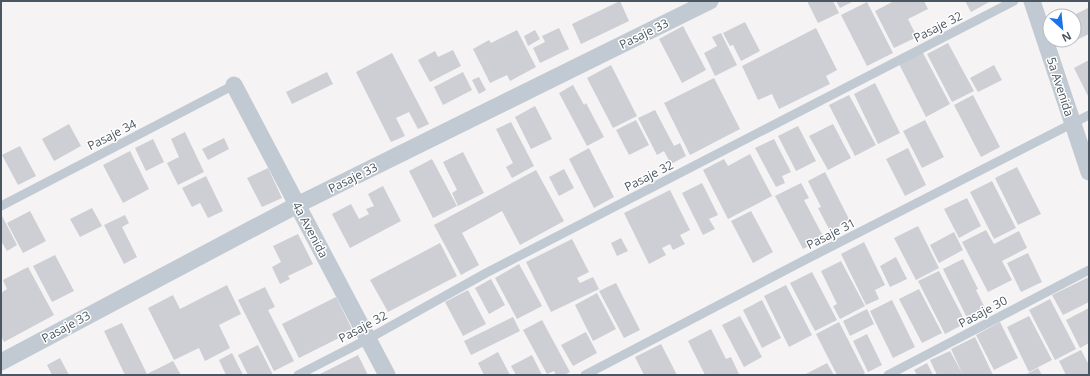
<svg xmlns="http://www.w3.org/2000/svg" width="1090" height="376" font-family="'Open Sans',sans-serif">
  <rect width="100%" height="100%" fill="#f5f3f3"/>
  <path fill="#cdcfd5" d="M620,1L629,21L581,44L572,24Z
    M807,1H833L839,13L818,23Z
    M836,1H854L840,8Z
    M894,1H924L928,9L908,19L917,37L894,48L875,11Z
    M965,1H991L971,12Z
    M867,2L893,53L867,66L841,15Z
    M1088,8L1089,34L1066,45L1064,40H1074V16H1072Z
    M745,22L760,51L741,61L733,45L730,46L723,33Z
    M683,26L706,70L682,83L659,39Z
    M559,28L569,49L540,63L533,48L545,42L542,36Z
    M816,28L837,70L826,76L830,84L779,109L772,94L758,100L742,66Z
    M517,30L536,67L510,81L507,75L490,83L473,49L489,40L491,43Z
    M535,30L540,39L528,46L524,36Z
    M721,33L737,65L715,76L704,53L717,46L712,37Z
    M948,43L974,91L952,102L927,54Z
    M453,50L461,66L430,82L418,60L435,51L438,57Z
    M922,51L950,104L926,117L899,64Z
    M392,53L429,124L418,129L409,112L396,118L405,136L391,142L356,72Z
    M1089,60V98L1074,68Z
    M611,65L637,116L613,128L587,78Z
    M994,65L1002,80L978,92L970,78Z
    M327,72L333,84L292,104L286,92Z
    M463,72L472,90L443,105L434,87Z
    M479,77L486,90L479,94L472,80Z
    M714,78L740,129L690,155L664,103Z
    M875,83L900,133L878,144L854,94Z
    M573,85L584,105L586,103L604,137L587,146L559,93Z
    M849,95L876,145L855,156L829,105Z
    M973,95L1000,147L981,157L954,105Z
    M535,106L552,139L531,149L515,117Z
    M655,110L674,146L680,143L686,156L671,164L664,151L657,155L638,118Z
    M636,120L649,145L629,155L616,130Z
    M925,120L944,157L922,168L903,131Z
    M511,122L534,166L512,178L506,167L513,163L496,129Z
    M69,124L81,146L54,161L42,139Z
    M833,124L851,158L828,170L809,136Z
    M798,126L816,161L796,171L778,136Z
    M185,132L204,172L178,185L167,163L179,157L171,139Z
    M224,138L229,149L208,160L202,149Z
    M153,139L164,162L146,171L135,148Z
    M774,139L791,172L782,176L785,183L776,187L755,148Z
    M20,146L36,176L18,185L2,155Z
    M589,148L614,197L594,208L569,159Z
    M908,148L926,185L905,196L886,159Z
    M130,151L149,189L123,203L103,165Z
    M463,152L484,193L458,206L452,193L457,190L443,162Z
    M750,154L772,196L728,219L703,170L724,159L728,166Z
    M432,159L457,206L433,218L409,171Z
    M1017,167L1041,214L1018,225L995,178Z
    M268,168L282,198L262,207L247,178Z
    M564,169L574,188L559,196L549,177Z
    M536,170L564,221L520,245L502,211L462,233L479,265L461,275L434,225Z
    M825,172L850,221L830,231L818,208L821,207L808,181Z
    M206,176L223,211L208,218L200,203L192,207L182,188Z
    M992,181L1016,228L994,239L970,192Z
    M702,183L718,215L709,219L715,229L703,235L682,193Z
    M801,183L809,198L804,200L824,238L803,249L775,196Z
    M383,186L401,221L350,248L332,214L351,204L359,219L369,214L366,209L374,206L368,194Z
    M670,190L690,230L680,235L685,244L673,250L670,244L662,248L666,255L649,264L624,213Z
    M967,198L981,226L959,238L944,209Z
    M92,208L102,226L80,237L70,219Z
    M30,211L46,241L23,253L7,223Z
    M751,211L773,252L753,263L731,221Z
    M1,214L17,245L7,251L1,241Z
    M125,215L129,223L122,227L137,257L124,264L104,225Z
    M918,226L939,268L916,280L894,238Z
    M986,230L994,244L1019,231L1027,248L1002,261L1012,280L988,292L962,242Z
    M954,232L963,250L939,263L930,245Z
    M298,234L313,264L288,276L290,279L280,284L272,267L281,262L273,246Z
    M621,238L628,251L617,256L611,243Z
    M572,239L589,272L577,278L580,283L593,277L599,289L551,312L526,262Z
    M864,242L885,285L875,290L879,299L866,305L841,254Z
    M440,243L457,276L388,312L370,280Z
    M1028,253L1042,282L1021,292L1007,263Z
    M55,255L74,291L52,302L33,266Z
    M896,257L907,279L890,287L880,266Z
    M963,259L978,289L976,290L987,312L969,322L943,269Z
    M841,261L865,306L840,319L833,306L837,304L821,271Z
    M519,264L542,306L517,319L495,278Z
    M28,267L54,315L4,342L1,336V293L7,289L3,280Z
    M939,271L966,323L945,334L918,281Z
    M812,272L837,320L815,331L790,283Z
    M1089,277V302L1063,315L1052,295Z
    M491,279L505,305L489,314L475,288Z
    M616,283L640,330L624,338L599,291Z
    M227,285L241,314L219,325L230,348L205,361L199,348L174,360L148,308L173,295L180,309Z
    M786,285L812,335L789,347L764,296Z
    M265,287L275,307L268,310L294,361L274,371L238,300Z
    M919,289L942,333L922,343L899,299Z
    M468,290L486,324L463,336L445,302Z
    M597,293L616,329L593,341L575,305Z
    M336,297L353,331L299,358L282,324Z
    M1050,299L1076,349L1055,360L1029,310Z
    M762,300L781,338L762,348L743,310Z
    M892,300L915,347L893,358L870,311Z
    M1089,308V343L1080,348L1066,320Z
    M867,309L874,324L850,336L843,321Z
    M740,316L762,357L744,367L722,325Z
    M1029,316L1052,360L1029,372L1007,327Z
    M513,317L520,331L471,355L464,341Z
    M542,320L570,372L564,375H556L554,371L547,374L523,330Z
    M839,322L865,373L862,375H837L816,334Z
    M1000,322L1018,358L994,370L976,335Z
    M122,323L147,374L173,361L181,375H125L104,331Z
    M711,329L726,359L731,357L739,374L705,375L688,341Z
    M586,332L597,353L573,366L561,345Z
    M867,334L882,365L868,372L853,341Z
    M975,337L993,375H963L951,349Z
    M661,344L677,375H644L635,357Z
    M258,345L273,375H248L238,355Z
    M1081,350L1089,365V375H1066L1059,361Z
    M950,351L963,375H937L930,360Z
    M498,352L510,375H484L478,363Z
    M232,353L243,375H226L219,360Z
    M358,355L368,375H318Z
    M532,355L542,375H516L511,366Z
    M60,358L69,375H52L47,365Z
    M827,363L834,375H804Z
    M927,363L933,375H917L914,370Z
    M1038,368L1042,375H1025Z"/>
  <g fill="none" stroke-linecap="round" stroke-linejoin="round">
    <path stroke="#c1cad2" stroke-width="9" d="M1,206L234,85
      M298,375L368,339L486,273L1014,1
      M585,375L803,261L1089,115
      M888,375L1089,270"/>
    <path stroke="#c1cad2" stroke-width="17" d="M1032,1L1089,172
      M234,85L387,375
      M1,362L297,205L710,1"/>
  </g>
  <g text-anchor="middle" stroke-width="3" stroke-linejoin="round" paint-order="stroke">
    <g font-size="12" fill="#4a5661" stroke="#fff">
      <text transform="translate(938 27) rotate(-27)" y="4">Pasaje 32</text>
      <text transform="translate(644 34) rotate(-26)" y="4">Pasaje 33</text>
      <text transform="translate(1060 87) rotate(72)" y="4">5a Avenida</text>
      <text transform="translate(112 135) rotate(-27)" y="4">Pasaje 34</text>
      <text transform="translate(649 176) rotate(-27)" y="4">Pasaje 32</text>
      <text transform="translate(353 178) rotate(-26)" y="4">Pasaje 33</text>
      <text transform="translate(310 230) rotate(62)" y="4">4a Avenida</text>
      <text transform="translate(831 234) rotate(-27)" y="4">Pasaje 31</text>
      <text transform="translate(983 312) rotate(-28)" y="4">Pasaje 30</text>
      <text transform="translate(66 327) rotate(-28)" y="4">Pasaje 33</text>
      <text transform="translate(363 327) rotate(-28)" y="4">Pasaje 32</text>
    </g>
  </g>
  <rect width="1090" height="376" fill="none" stroke="#4a5661" stroke-width="4"/>
  <g transform="translate(1062 28) rotate(153)"><circle r="19" fill="#ffffff" stroke="#b7bbc0"/>
  <path d="M0-3L7 15L0 10L-7 15Z" fill="#1a73e8"/>
  <text y="-6" font-size="11" font-weight="bold" text-anchor="middle" fill="#4a5661">N</text>
  </g>
</svg>
